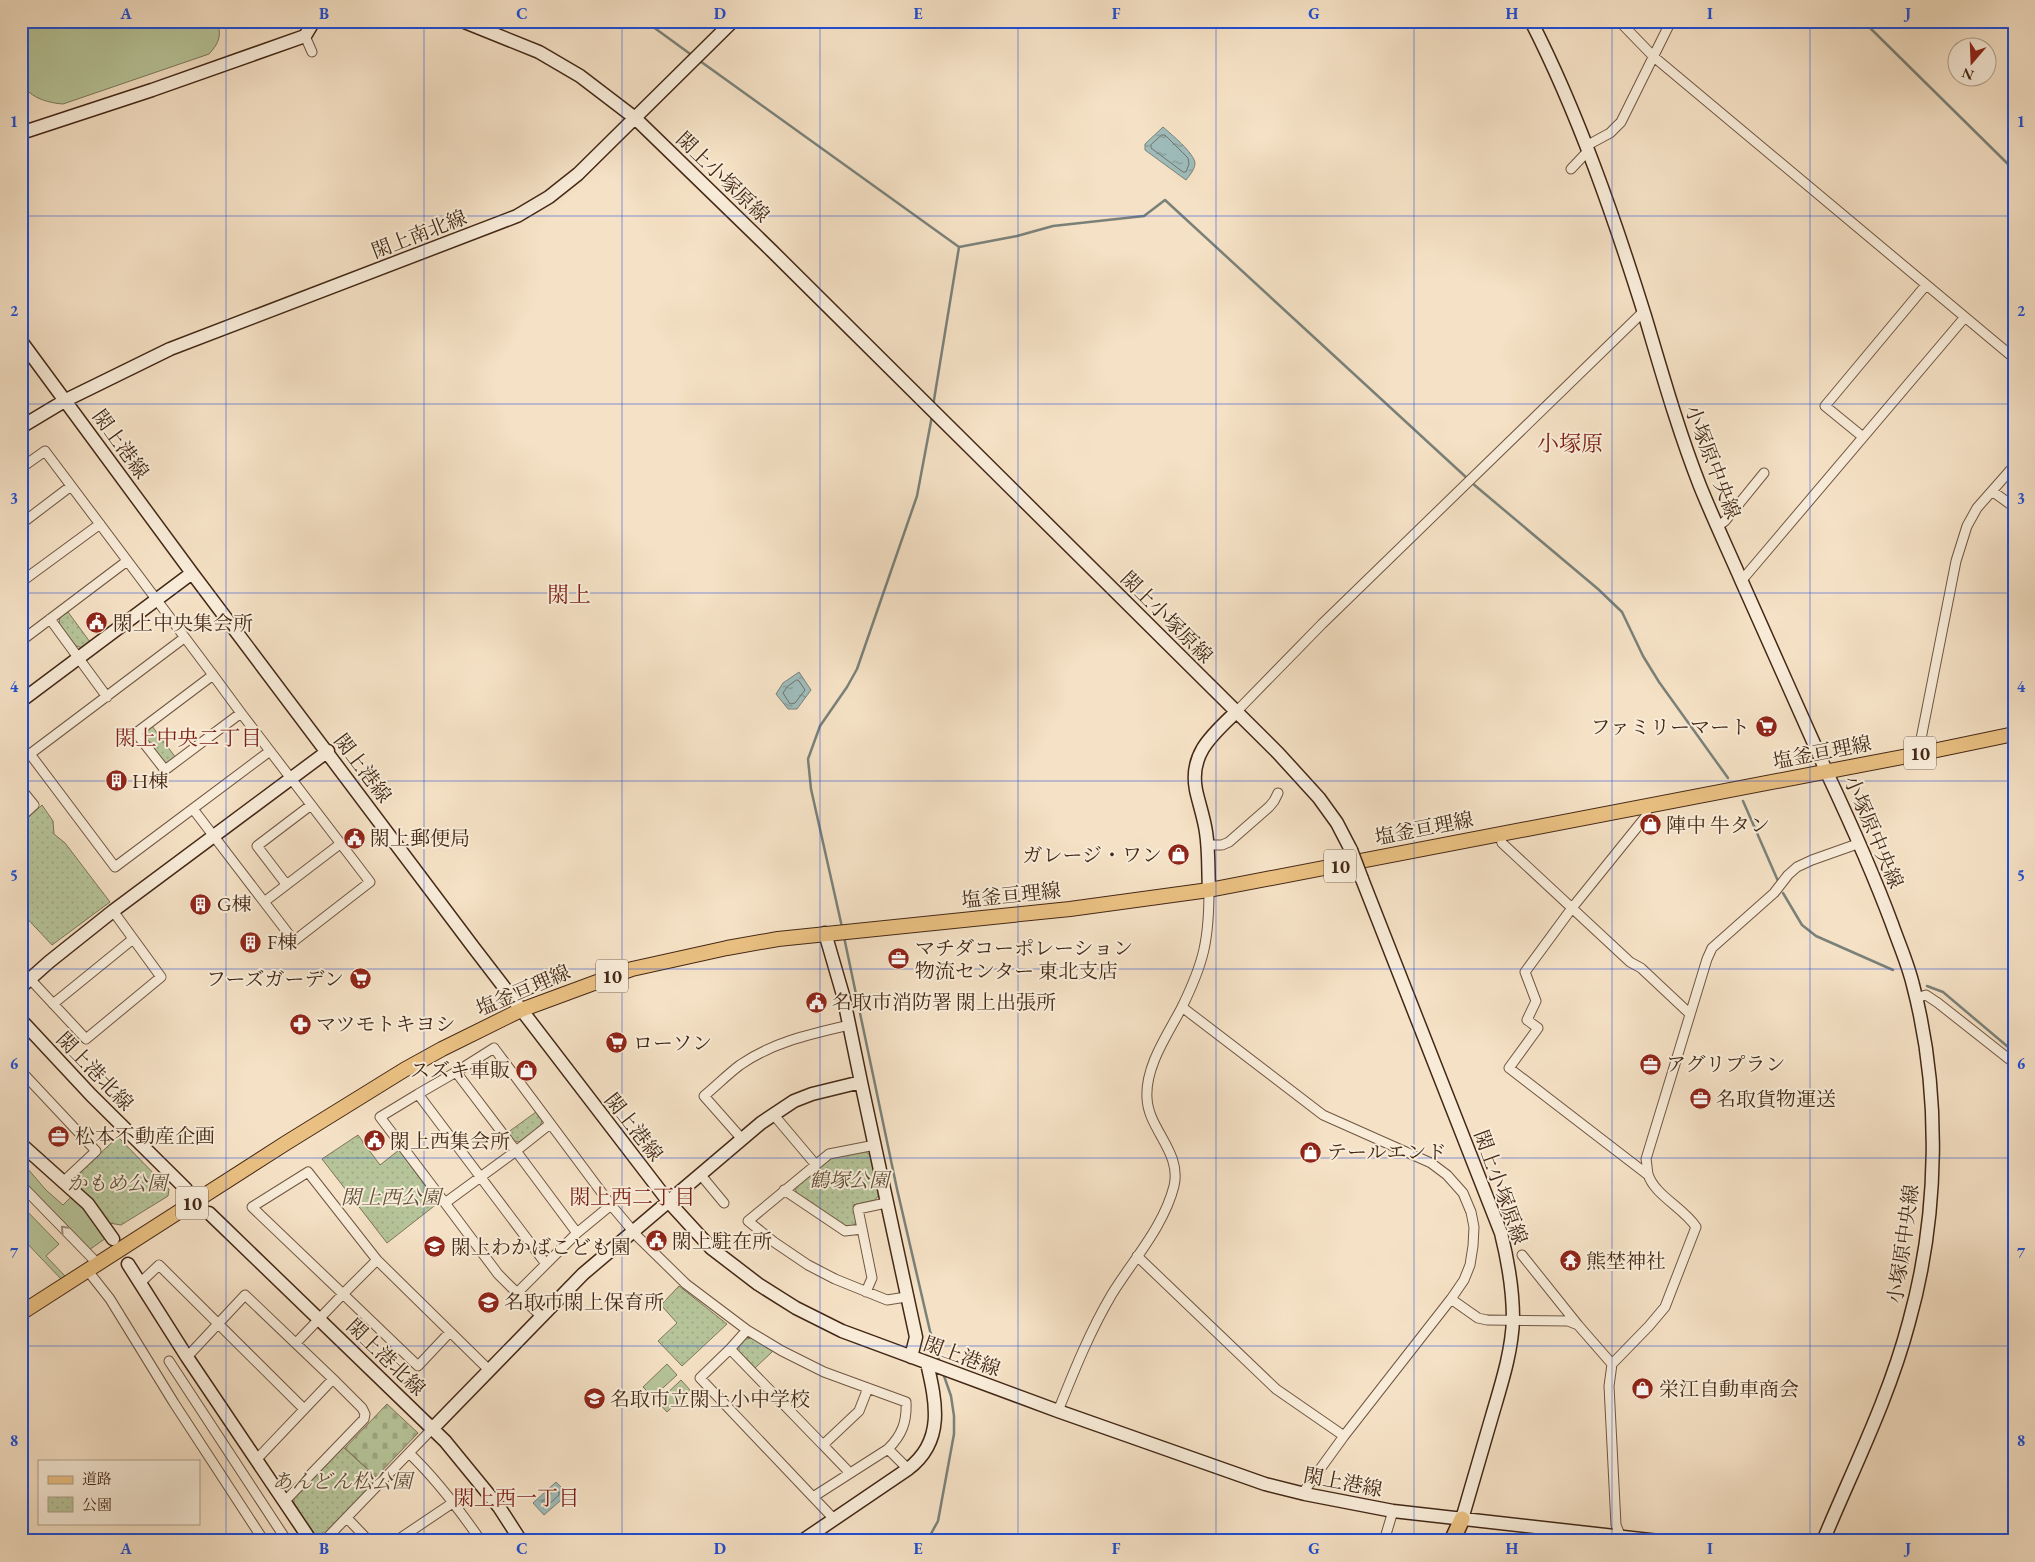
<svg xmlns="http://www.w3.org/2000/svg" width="2035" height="1562" font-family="'EB Garamond','Noto Serif JP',serif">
  <defs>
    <pattern id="cemetery-stones" width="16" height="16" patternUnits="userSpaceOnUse" patternTransform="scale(1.25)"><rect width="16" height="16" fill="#b6c499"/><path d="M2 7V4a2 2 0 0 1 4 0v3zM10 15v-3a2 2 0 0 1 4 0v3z" fill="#9ea883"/></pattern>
    <pattern id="park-dots" width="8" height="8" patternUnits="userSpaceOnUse" patternTransform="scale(1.25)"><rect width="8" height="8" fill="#b6c499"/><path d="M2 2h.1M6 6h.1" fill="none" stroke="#9ea883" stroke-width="1.8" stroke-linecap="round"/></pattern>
    <pattern id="water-ripples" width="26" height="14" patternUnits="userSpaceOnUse" patternTransform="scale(1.25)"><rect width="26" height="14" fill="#9ebcbb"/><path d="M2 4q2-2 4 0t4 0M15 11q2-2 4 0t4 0" fill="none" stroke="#829997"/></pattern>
  </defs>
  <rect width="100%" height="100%" fill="#f5e1c5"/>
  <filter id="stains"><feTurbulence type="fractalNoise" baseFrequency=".004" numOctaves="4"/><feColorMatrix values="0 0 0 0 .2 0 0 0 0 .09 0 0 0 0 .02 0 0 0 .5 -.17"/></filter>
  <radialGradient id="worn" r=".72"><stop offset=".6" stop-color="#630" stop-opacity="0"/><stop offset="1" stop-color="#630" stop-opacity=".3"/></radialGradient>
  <path fill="#b6c499" stroke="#7d7658" d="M21,21H217C222,36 219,43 209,54L63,104C48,103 26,97 21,80C18,71 21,33 21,21Z
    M21,1161L46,1190L63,1205L72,1196L89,1214L106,1238L89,1250L21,1182Z
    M21,1205L59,1244L46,1256L65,1276L61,1279L21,1237Z
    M667,1364L677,1375L653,1397L643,1387Z
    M681,1380L690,1390L667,1412L658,1402Z"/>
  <path fill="url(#cemetery-stones)" stroke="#7d7658" d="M387,1404L418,1433L376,1477L345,1448Z"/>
  <path fill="url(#park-dots)" stroke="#7d7658" d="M68,612L90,642L83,648L76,646L59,624L60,617Z
    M152,726L176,758L169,763L163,762L144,738L145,732Z
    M42,805L53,821L54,834L65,843L110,902L52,945L21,912V824Z
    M536,1112L542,1120L540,1127L519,1142L514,1141L507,1133Z
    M358,1135L380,1165L399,1150L438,1203L387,1243L322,1159Z
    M118,1137L169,1189L168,1196L121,1225L109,1223L75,1185L74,1177Z
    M865,1151L870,1155L879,1195L875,1200L853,1205L856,1221L854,1226L847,1227L797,1195L795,1187L832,1158Z
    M679,1286L727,1324L682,1366L658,1341L677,1323L661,1305Z
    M752,1338L773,1351L755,1368L739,1351V1344L746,1339Z
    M342,1446L378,1479L322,1537L315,1536L294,1503V1496Z"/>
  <path fill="url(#water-ripples)" stroke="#7a8179" d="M1163,127C1171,134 1194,153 1195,163C1195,169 1190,175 1186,180L1145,150V144Z
    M799,672L811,690L797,709H788L776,694L783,683Z
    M556,1482L568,1494L544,1515L533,1503Z"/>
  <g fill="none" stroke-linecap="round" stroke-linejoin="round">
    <path stroke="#717268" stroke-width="1" d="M1162,135H1165L1188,158L1189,164L1186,172H1183L1151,148V145Z
      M797,680L799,681L805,690L795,703L790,704L783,693L787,687Z
      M555,1490L559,1492V1495L546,1507H543L542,1502Z"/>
    <path stroke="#7a8179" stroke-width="2.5" d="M645,21L693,56
      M1863,21L2014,170
      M700,61L959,247L933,406
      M959,247L1017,236L1053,226L1144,216L1165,200L1468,479
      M1472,483L1598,589L1622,612L1643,656L1659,682L1728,778
      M1743,801L1778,881
      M1783,893L1802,925L1816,936L1893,970
      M842,927L811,789L808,759L820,726L847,687L857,669L917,496L932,416
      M844,937L897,1189L930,1331L940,1363
      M1927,986L1943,992L2014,1052
      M927,1541L938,1521L954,1434V1416L951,1396L943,1373"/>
    <path stroke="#d2bca2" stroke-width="9" stroke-dasharray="9 4.5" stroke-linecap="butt" d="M186,1189L209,1213"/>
    <defs>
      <path id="street" d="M1619,21L1654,57L2014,358
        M305,36L312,52
        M1586,146L1610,133L1621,122L1671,21
        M1571,169L1588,151
        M1863,437L1825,406L1926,285
        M21,468L45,451L213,675L136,733L165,770L241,713L270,751L115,867L30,754L184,638
        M1992,491L2014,507
        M21,524L71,486
        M1717,527L1725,521L1764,473
        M1742,580L1965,317
        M21,582L100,524
        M50,619L107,697
        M21,641L127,561
        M213,675L241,713
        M1236,712L1322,624L1643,312
        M1918,754L1956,561L1967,526L1977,508L2014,466
        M21,789L34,805L21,817
        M1645,807L1647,815L1572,908L1525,972L1536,1001L1527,1020L1538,1028L1509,1068L1648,1175
        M193,809L294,941L370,882L270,751
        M1500,834L1502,843L1630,962L1641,968L1690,1014
        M1207,845H1222L1229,842L1269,807L1274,801L1278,793
        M286,884L257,846L311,805
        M1209,890C1209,940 1204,962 1182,1007L1323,1115L1431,1163L1447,1175L1463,1193L1471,1212L1474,1227L1473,1246L1470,1265L1464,1280L1451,1299L1344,1436L1302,1494
        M264,902L340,844
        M30,979L86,1039L161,977L113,911
        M1916,998L1926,995L1938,1003L2014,1063
        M53,1004L133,939
        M21,1071L96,1151L64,1181
        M456,1072L418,1094L546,1264
        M418,1094L380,1117L445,1203
        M773,1114L816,1165
        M550,1124L516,1151L456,1072L494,1048L611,1205L638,1237L686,1284L747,1330L782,1351L824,1372L906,1402C907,1422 902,1435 888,1449L813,1497L834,1519
        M742,1139L704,1096C716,1086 728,1074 740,1065C773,1042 811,1034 850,1025
        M875,1145L829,1154L748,1221L774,1242L808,1265L835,1279L887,1300L906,1297
        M700,1174L724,1203
        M21,1185L98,1264
        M784,1190L845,1231L862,1229
        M577,1233L611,1205
        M1522,1255L1578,1325
        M1137,1256L1276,1389L1344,1436
        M88,1271L110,1299L174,1403L264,1541
        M140,1283L159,1265L304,1409
        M866,1292L872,1278L858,1209L886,1203
        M517,1293L498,1274L445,1203L516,1151L577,1233L517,1293L541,1316
        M1451,1299L1478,1318L1487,1320L1568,1321L1578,1325L1612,1364L1609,1386L1616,1525L1622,1540
        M747,1330L730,1349L823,1445
        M450,1332L418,1366L343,1294L377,1260L489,1370
        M296,1343L343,1294L252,1207L308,1172L377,1260
        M730,1349L700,1378L813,1497
        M187,1357L245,1295L333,1379
        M169,1361L287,1541
        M1612,1364L1649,1326L1665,1307L1696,1227C1684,1208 1654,1195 1648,1174C1647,1170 1647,1163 1646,1159L1707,959L1712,948L1774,893L1788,875L1797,867L1812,860L1860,843
        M1058,1411C1074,1371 1090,1331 1112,1294C1133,1260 1164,1226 1174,1186C1182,1152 1148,1129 1147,1098C1145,1066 1168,1034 1182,1007
        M888,1449L908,1469
        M409,1453C437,1480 459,1509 481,1541
        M257,1459L333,1379L362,1408L365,1414L364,1419L285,1501
        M850,1473L823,1445L859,1411L868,1388
        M347,1518L369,1541
        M324,1541L432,1429
        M396,1541L454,1502
        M1384,1541L1393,1511"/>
      <path id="secondary" d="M462,21L539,52L580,76L635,118L772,251L1278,753L1319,798L1337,823L1351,850
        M1531,21C1578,113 1614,217 1645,316C1662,373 1678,430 1700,486C1713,518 1728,550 1742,582C1771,646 1799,711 1828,775C1851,824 1873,873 1892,924C1899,944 1908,964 1913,985C1941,1092 1939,1215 1909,1322C1889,1398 1853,1469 1823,1541
        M21,133L152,90L305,36L314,21
        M21,341L192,573L474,948L668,1201L711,1248L758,1284L796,1308L842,1331L1058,1411L1265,1484L1305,1494L1393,1511L1659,1541
        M21,427L66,400L170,349L517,216L549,197L578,174L733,21
        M21,701L192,573
        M1362,879L1501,1233C1508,1261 1513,1290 1513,1319C1512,1352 1501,1385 1492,1416C1482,1450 1472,1485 1462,1519
        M1209,890C1208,871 1209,851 1206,832C1204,818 1199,804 1196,790C1189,754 1212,735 1236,712
        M825,933L843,995L861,1082
        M21,987L49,962L113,911L328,751
        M21,1020L91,1095L186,1189
        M21,1144L88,1204L113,1239
        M209,1213L445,1441L499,1507L521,1541
        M128,1264L187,1357L311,1541
        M432,1429L583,1274L761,1123L794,1101L812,1094L861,1082L916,1337L911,1357
        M802,1541L908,1469C945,1441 936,1402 927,1363"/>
      <path id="primary" d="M21,1313L286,1143L404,1070L442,1049L521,1010L632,969L727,948L778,939L1070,909L1209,890L1918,754L2014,734"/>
      <path id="highway" d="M1452,1541L1462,1519"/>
    </defs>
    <use href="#street" stroke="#705642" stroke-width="11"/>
    <use href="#secondary" stroke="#442816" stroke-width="15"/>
    <use href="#primary" stroke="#442816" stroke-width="16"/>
    <use href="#highway" stroke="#442816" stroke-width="18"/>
    <use href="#street" stroke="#f8ecd9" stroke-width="9"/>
    <use href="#secondary" stroke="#f8ecd9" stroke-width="12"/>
    <use href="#primary" stroke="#eac082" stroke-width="14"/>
    <use href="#highway" stroke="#eac082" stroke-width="15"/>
    <defs>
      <path id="secondary-bridge" d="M1351,850L1362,879"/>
    </defs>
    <use href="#secondary-bridge" stroke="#442816" stroke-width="15" stroke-linecap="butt"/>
    <use href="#secondary-bridge" stroke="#f8ecd9" stroke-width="12"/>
  </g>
  <defs><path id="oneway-chevron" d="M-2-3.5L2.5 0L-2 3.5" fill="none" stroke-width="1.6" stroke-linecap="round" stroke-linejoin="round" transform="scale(1.25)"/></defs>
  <use stroke="#9e8a78" href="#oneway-chevron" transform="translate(64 1229) rotate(-134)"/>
  <path fill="none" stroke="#1d4ed8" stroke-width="1" stroke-opacity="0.55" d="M226,21V1541M424,21V1541M622,21V1541M820,21V1541M1018,21V1541M1216,21V1541M1414,21V1541M1612,21V1541M1810,21V1541M21,216H2014M21,404H2014M21,593H2014M21,781H2014M21,969H2014M21,1158H2014M21,1346H2014"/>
  <defs>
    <symbol id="civic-disc" viewBox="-11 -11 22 22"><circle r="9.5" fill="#8f2418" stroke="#f8ecd9"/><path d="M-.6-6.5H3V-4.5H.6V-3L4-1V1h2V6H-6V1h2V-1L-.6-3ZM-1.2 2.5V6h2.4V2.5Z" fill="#fff"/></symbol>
    <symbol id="supermarket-disc" viewBox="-11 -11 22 22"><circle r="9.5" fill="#8f2418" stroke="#f8ecd9"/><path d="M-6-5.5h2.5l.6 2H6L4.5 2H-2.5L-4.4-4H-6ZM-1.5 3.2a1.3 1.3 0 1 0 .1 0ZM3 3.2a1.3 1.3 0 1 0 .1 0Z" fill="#fff"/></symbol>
    <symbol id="building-disc" viewBox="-11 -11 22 22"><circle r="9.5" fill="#8f2418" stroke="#f8ecd9"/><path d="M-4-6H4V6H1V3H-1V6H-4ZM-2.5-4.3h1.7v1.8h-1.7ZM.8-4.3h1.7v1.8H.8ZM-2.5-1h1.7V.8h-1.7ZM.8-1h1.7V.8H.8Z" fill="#fff"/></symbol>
    <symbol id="shop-disc" viewBox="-11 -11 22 22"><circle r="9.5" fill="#8f2418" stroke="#f8ecd9"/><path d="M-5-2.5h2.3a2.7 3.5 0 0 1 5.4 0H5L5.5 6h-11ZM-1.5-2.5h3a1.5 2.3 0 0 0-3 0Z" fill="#fff"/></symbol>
    <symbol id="office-disc" viewBox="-11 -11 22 22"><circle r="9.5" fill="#8f2418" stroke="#f8ecd9"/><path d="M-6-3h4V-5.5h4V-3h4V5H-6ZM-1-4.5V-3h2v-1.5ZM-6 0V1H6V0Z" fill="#fff"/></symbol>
    <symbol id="pharmacy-disc" viewBox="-11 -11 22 22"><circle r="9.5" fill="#8f2418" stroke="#f8ecd9"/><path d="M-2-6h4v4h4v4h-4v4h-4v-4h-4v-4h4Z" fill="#fff"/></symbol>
    <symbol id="school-disc" viewBox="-11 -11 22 22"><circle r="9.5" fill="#8f2418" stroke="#f8ecd9"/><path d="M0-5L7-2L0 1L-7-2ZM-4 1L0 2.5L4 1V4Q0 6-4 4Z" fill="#fff"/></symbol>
    <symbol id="temple-disc" viewBox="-11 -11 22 22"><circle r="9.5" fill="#8f2418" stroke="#f8ecd9"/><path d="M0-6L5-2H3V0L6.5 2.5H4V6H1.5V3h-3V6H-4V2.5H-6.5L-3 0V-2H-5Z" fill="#fff"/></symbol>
  </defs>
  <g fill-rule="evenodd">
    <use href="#civic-disc" x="84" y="610" width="25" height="25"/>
    <use href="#supermarket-disc" x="1754" y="714" width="25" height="25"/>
    <use href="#building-disc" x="104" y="768" width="25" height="25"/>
    <use href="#shop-disc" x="1638" y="812" width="25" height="25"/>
    <use href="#civic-disc" x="342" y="826" width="25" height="25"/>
    <use href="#shop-disc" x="1166" y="842" width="25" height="25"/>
    <use href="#building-disc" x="188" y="892" width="25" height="25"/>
    <use href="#building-disc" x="238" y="930" width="25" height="25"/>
    <use href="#office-disc" x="886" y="946" width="25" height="25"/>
    <use href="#supermarket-disc" x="348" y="966" width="25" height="25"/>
    <use href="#civic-disc" x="804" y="990" width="25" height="25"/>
    <use href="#pharmacy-disc" x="288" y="1012" width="25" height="25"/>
    <use href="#supermarket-disc" x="604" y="1030" width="25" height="25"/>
    <use href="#office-disc" x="1638" y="1052" width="25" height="25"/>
    <use href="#shop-disc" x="514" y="1058" width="25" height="25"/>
    <use href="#office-disc" x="1688" y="1086" width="25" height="25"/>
    <use href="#office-disc" x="46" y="1124" width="25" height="25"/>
    <use href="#civic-disc" x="362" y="1128" width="25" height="25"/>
    <use href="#shop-disc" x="1298" y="1140" width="25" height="25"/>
    <use href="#civic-disc" x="644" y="1228" width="25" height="25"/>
    <use href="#school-disc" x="422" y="1234" width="25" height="25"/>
    <use href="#temple-disc" x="1558" y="1248" width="25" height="25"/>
    <use href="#school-disc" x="476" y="1290" width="25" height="25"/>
    <use href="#shop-disc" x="1630" y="1376" width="25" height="25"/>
    <use href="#school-disc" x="582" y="1386" width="25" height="25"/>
  </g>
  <g text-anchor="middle" stroke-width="4" stroke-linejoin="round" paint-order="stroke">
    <g fill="#f8ecd9" stroke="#7a6350" stroke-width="1">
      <rect x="1904" y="736.5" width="32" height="33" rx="4"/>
      <rect x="1324" y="849.5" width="32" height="33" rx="4"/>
      <rect x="596" y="959.5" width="32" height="33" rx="4"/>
      <rect x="176" y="1186.5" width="32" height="33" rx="4"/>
    </g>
    <g font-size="19" font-weight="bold" fill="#442816">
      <text x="1920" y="760">10</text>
      <text x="1340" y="873">10</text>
      <text x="612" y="983">10</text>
      <text x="192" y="1210">10</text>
    </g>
    <g font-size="20" fill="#442816" stroke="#f8ecd9">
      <text transform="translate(723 177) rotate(44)" y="7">閖上小塚原線</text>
      <text transform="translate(419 234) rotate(-21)" y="7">閖上南北線</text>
      <text transform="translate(121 444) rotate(54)" y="7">閖上港線</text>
      <text transform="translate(1713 462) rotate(69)" y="7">小塚原中央線</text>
      <text transform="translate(1167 617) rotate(45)" y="7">閖上小塚原線</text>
      <text transform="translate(1822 752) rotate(-11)" y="7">塩釜亘理線</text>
      <text transform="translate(363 768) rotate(53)" y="7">閖上港線</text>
      <text transform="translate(1424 828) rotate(-11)" y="7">塩釜亘理線</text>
      <text transform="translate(1874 832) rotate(67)" y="7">小塚原中央線</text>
      <text transform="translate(1011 895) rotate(-6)" y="7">塩釜亘理線</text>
      <text transform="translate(523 990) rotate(-23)" y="7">塩釜亘理線</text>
      <text transform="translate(95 1071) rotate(46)" y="7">閖上港北線</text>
      <text transform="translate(634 1127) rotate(52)" y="7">閖上港線</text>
      <text transform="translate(1501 1187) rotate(70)" y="7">閖上小塚原線</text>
      <text transform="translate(1903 1244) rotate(-82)" y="7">小塚原中央線</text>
      <text transform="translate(962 1356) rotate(20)" y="7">閖上港線</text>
      <text transform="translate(386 1357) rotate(44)" y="7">閖上港北線</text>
      <text transform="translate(1343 1482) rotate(11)" y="7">閖上港線</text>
    </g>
    <g font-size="20" fill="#442816" stroke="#f8ecd9" text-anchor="start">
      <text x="113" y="630">閖上中央集会所</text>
      <text x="1750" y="734" text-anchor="end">ファミリーマート</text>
      <text x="132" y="788">H棟</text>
      <text x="1666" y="832">陣中 牛タン</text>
      <text x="370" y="845">閖上郵便局</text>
      <text x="1162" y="862" text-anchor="end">ガレージ・ワン</text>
      <text x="217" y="911">G棟</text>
      <text x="267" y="949">F棟</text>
      <text x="915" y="955">マチダコーポレーション<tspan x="915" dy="23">物流センター 東北支店</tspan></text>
      <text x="344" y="986" text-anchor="end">フーズガーデン</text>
      <text x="832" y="1009">名取市消防署 閖上出張所</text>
      <text x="316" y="1031">マツモトキヨシ</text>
      <text x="633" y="1050">ローソン</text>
      <text x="1666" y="1071">アグリプラン</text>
      <text x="510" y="1077" text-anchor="end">スズキ車販</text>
      <text x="1716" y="1106">名取貨物運送</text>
      <text x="75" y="1143">松本不動産企画</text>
      <text x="390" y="1148">閖上西集会所</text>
      <text x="1327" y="1159">テールエンド</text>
      <text x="672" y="1248">閖上駐在所</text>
      <text x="451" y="1254">閖上わかばこども園</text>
      <text x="1586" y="1268">熊埜神社</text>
      <text x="504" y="1309">名取市閖上保育所</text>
      <text x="1659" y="1396">栄江自動車商会</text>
      <text x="610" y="1406">名取市立閖上小中学校</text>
    </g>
    <g font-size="20" font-style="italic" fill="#604f37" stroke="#f8ecd9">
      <text x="849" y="1187">鶴塚公園</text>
      <text x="117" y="1190">かもめ公園</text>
      <text x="391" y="1204">閖上西公園</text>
      <text x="342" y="1488">あんどん松公園</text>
    </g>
    <g font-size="21" fill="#7a1f14" stroke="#f8ecd9">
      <text x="188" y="745">閖上中央二丁目</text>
      <text x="632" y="1204">閖上西二丁目</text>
      <text x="516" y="1505">閖上西一丁目</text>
    </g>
    <g font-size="22" fill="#7a1f14" stroke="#f8ecd9">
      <text x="1570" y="451">小塚原</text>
      <text x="569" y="602">閖上</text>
    </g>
  </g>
  <rect width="2035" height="1562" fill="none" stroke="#f5e1c5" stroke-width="55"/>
  <rect x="38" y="1460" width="162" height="65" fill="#f8ecd9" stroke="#b09e8b"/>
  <rect x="48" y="1476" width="25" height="8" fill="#eac082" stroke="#b09e8b"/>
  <text x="82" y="1484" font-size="15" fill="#442816">道路</text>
  <rect x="48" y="1497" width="25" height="15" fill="url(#park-dots)" stroke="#b09e8b"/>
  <text x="82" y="1510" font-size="15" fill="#442816">公園</text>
  <g transform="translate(1972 62) rotate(199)"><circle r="24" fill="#f8ecd9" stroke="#b09e8b"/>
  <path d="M0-4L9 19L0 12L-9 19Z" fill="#8f2418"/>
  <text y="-8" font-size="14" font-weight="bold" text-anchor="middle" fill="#442816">N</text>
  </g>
  <rect x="28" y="28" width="1980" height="1506" fill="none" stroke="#1d4ed8" stroke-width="2"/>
  <g font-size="16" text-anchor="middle" font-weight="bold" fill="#1d4ed8">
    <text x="126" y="19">A</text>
    <text x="324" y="19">B</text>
    <text x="522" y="19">C</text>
    <text x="720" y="19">D</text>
    <text x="918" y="19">E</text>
    <text x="1116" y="19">F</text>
    <text x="1314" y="19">G</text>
    <text x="1512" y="19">H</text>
    <text x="1710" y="19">I</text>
    <text x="1908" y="19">J</text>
    <text x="14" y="127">1</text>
    <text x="2021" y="127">1</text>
    <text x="14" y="316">2</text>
    <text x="2021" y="316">2</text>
    <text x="14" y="504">3</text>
    <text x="2021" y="504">3</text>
    <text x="14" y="692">4</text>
    <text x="2021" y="692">4</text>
    <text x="14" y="881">5</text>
    <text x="2021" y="881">5</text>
    <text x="14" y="1069">6</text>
    <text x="2021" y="1069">6</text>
    <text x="14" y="1258">7</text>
    <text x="2021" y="1258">7</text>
    <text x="14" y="1446">8</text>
    <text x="2021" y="1446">8</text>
    <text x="126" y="1554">A</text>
    <text x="324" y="1554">B</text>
    <text x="522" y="1554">C</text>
    <text x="720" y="1554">D</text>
    <text x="918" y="1554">E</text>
    <text x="1116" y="1554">F</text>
    <text x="1314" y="1554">G</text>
    <text x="1512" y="1554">H</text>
    <text x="1710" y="1554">I</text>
    <text x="1908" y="1554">J</text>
  </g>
  <rect width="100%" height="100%" filter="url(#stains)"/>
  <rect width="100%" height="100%" fill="url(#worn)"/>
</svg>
